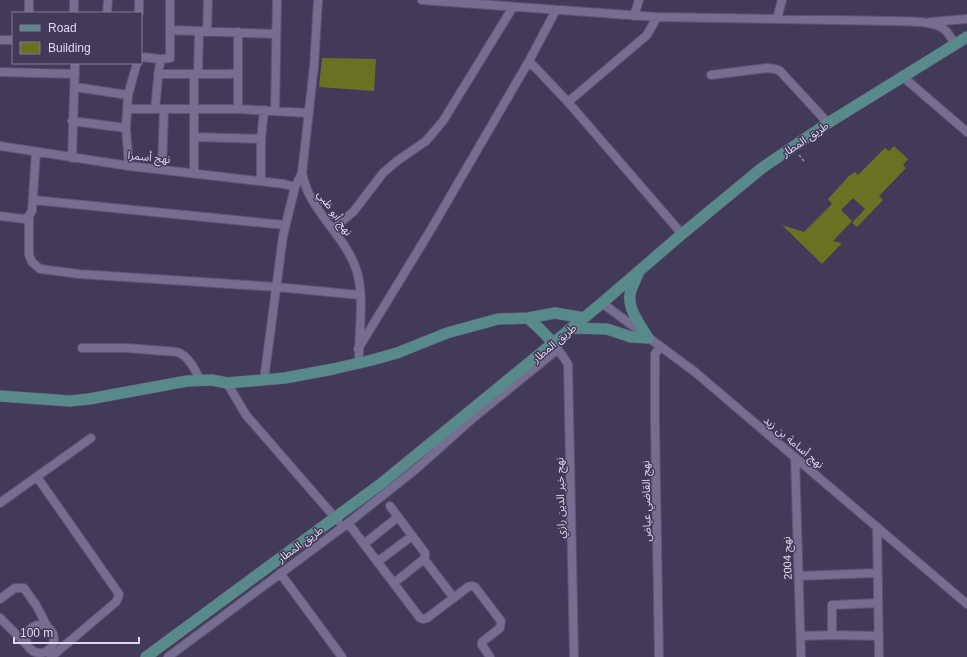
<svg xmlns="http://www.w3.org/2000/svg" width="967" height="657" font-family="Arial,'Noto Sans Arabic',sans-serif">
  <rect width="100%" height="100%" fill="#433a5a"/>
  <path fill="#697223" d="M322,58L376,59L374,91L319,87Z
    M894,146L908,159L903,165L906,168L879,196L883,200L857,227L852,223L865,209L853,198L841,210L852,221L833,241L842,243L822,264L782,225L804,232L832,204L828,199L849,176L855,172L858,175L885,148L889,151Z"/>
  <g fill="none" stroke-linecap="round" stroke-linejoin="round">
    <defs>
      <path id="minor" d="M29,0V13
        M318,0L314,66L302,173C304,181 306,189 310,196C323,221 345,240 355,266C366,294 358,333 359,364
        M422,0L657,17L893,21C908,22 931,20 944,29C949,33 952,39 955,45
        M74,13V0
        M107,13L108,0
        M139,13V0
        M634,16L639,0
        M777,19L782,0
        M930,22L967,19
        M171,30L276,34
        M207,31L208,0
        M0,40H13
        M141,57L161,59
        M529,61L568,102L682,234
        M0,72L75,74
        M158,74H228L237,73
        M194,74V173
        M198,74L199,31
        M711,75L767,68L775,69L780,71L828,123
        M902,76L967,132
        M75,87L128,95
        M568,102L647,35L657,17
        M127,109H238L309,113
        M155,109L159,68L161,59L170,58V0
        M238,109V32
        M275,111L277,0
        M72,121L126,128
        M194,137L261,139
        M0,146L129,166L284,184L295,187
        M72,158L75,63
        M129,166L126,128L128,95L137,63
        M162,169L164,109
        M261,181V139L264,110
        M33,200L285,225
        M0,216L24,219L29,216L32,211L36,152
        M29,216V255L32,262L40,269L79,274L277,287L360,295
        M333,229L354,211L383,173L397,161L426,141L443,121L513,7
        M602,303L695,372L967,604
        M555,345L568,364L574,657
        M82,348H127L177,352C189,356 195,370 200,380
        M358,349L430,231L529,61L556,10
        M264,380L283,236L295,187L302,173
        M227,383L246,415L338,521
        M795,458L801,657
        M37,477L119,594L118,598L116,602L51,657
        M0,503L91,438
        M390,506L425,553V556L424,559L394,583
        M348,523L420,618L423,619L427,618L468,587L472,586L475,587L501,621L500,628L482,642V645L490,657
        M877,527L879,657
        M364,544L398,517
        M424,559L454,598
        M377,562L412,536
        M280,573L342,657
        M799,576L877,573
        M0,599L15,588H24L36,605L48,628
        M878,603L832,605V635L879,636
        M0,618L27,645
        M26 639a14 14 0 1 1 28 0a14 14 0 1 1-28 0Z
        M801,636L832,635
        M168,657L343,527L416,469L472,419L558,349
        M659,657L655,424V354L660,347"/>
      <path id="major" d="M638,274C635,281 631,288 630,295C628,310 641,326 648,338
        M528,318L543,332L553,343
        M572,328L607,329L631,337L648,338
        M0,396L70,401L89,399L187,381L212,380L227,383L285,378L333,369L372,360L397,353L447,333L498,319L528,318L555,313L584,318
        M146,657L382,483L602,303L682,234L762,168L828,123L967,37"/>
    </defs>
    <use href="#minor" stroke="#5c556f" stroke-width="10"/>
    <use href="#major" stroke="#5c556f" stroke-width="12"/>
    <path stroke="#9690a9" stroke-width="1.5" stroke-dasharray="3 2" stroke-linecap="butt" d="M799,155L804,161"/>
    <use href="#minor" stroke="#766d90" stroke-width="8"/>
    <use href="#major" stroke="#58898b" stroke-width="11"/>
  </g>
  <g text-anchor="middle" stroke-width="3" stroke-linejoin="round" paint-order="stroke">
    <g font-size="11" fill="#dfdbee" stroke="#433a5a">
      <text transform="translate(805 139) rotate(-34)" y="4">طريق المطار</text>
      <text transform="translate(149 157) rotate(6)" y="4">نهج أسمرا</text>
      <text transform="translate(335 213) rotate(55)" y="4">نهج أبو ظبي</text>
      <text transform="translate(554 343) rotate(-40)" y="4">طريق المطار</text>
      <text transform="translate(794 442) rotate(40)" y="4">نهج أسامة بن زيد</text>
      <text transform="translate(560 498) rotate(-91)" y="4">نهج خير الدين رازي</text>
      <text transform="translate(646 501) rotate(-91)" y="4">نهج القاضي عياض</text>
      <text transform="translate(300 544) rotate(-36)" y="4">طريق المطار</text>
      <text transform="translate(787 558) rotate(-92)" y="4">نهج 2004</text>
    </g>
  </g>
  <rect x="12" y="12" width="130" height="52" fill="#433a5a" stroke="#817a95"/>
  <rect x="20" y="25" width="20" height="6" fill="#58898b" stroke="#817a95"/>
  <text x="48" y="32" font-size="12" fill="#dfdbee">Road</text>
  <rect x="20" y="42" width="20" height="12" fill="#697223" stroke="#817a95"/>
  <text x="48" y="52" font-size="12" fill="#dfdbee">Building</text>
  <path d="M14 637v6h125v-6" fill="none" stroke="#dfdbee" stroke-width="2"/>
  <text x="20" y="637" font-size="12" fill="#dfdbee" stroke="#433a5a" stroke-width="3" paint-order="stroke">100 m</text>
</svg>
